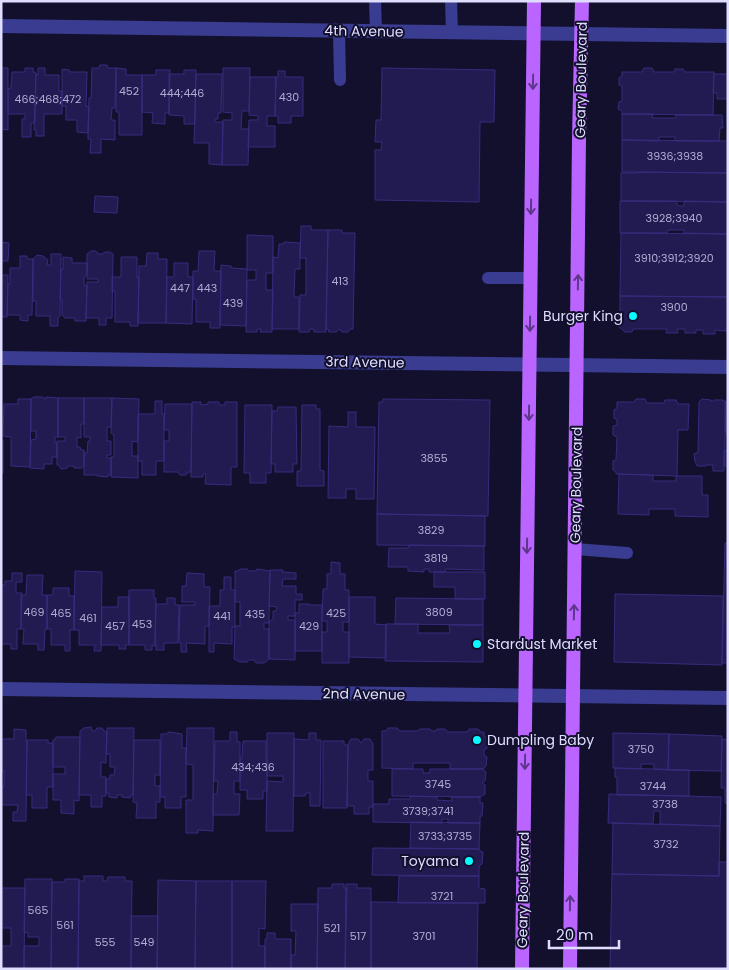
<svg xmlns="http://www.w3.org/2000/svg" width="729" height="970" font-family="Poppins,sans-serif">
  <rect width="100%" height="100%" fill="#13102e"/>
  <path fill="#221b51" stroke="#362c7e" d="M100,65H107L108,68H116L115,108H112L111,120H115V140L101,139V153H90L91,139H88V133L89,98H91L92,68H99Z
    M1,68H8V130L1,129Z
    M25,68H33V72H35L36,74L35,123H31V137H22V119H25V114H8V89L11,88L12,72H25Z
    M38,68H45V75H59V91H62V114H44V136H36V130H34L36,74L38,75Z
    M116,68L126,69V75H142V135H119V112H116Z
    M223,68H250L249,111H242L241,129H249L248,165H222L223,120H232V113L223,112Z
    M382,68L495,70L494,122H480L479,202L375,200V150H381L382,142H375L376,120H381Z
    M644,68H652L654,72H674L675,69H683L685,72H714L713,115L622,114V111L618,109L619,102L622,101V86L619,85V78L622,76V72H642Z
    M62,69L69,70L70,72H87L86,106L89,107L88,133L77,132V120H66V106H62Z
    M156,70H170L169,113H165V124L152,123L153,113L142,112V75H156Z
    M184,70H196L195,124H184V116L169,115V74H184Z
    M278,71H285V77H303V116H291V123H278V116H275L276,77H278Z
    M196,74H222L221,113H218V119H215V122H223L222,165L209,164V143H194Z
    M714,74H728L727,99H717V93H713Z
    M250,77H276L275,116H267V126H275V147H248L249,120H258V116L249,115Z
    M622,114H653L652,118H676V115H722L723,128H720L719,141H675V137H659V141L622,140Z
    M622,140L728,141V173L622,172Z
    M639,172L728,173V202L621,201V173H638Z
    M95,196L118,197L117,213L94,212Z
    M620,201H677V205L679,206H684V201L728,202V234L684,233V230H670L667,231V233H620Z
    M301,226H311V230H328L326,332H314V329H310L309,332H299L300,295H306V258H300Z
    M328,230H342V233H355L353,329H350L348,332H342L340,329L336,332H329L328,329H326Z
    M621,233L728,234V297L620,296Z
    M247,235L273,236V273H266V290H273L272,332H260L261,329H257V332H246L247,280H256V270H247Z
    M1,242L9,243L8,261H1Z
    M284,242L300,243V269H295L294,297H299V329H272L273,257L278,258L279,244H284Z
    M91,251H96L98,254H102L105,252H110L113,254L112,318H106V325H99V318H86L87,282H98V279H87V254Z
    M199,251H215L214,271H221L220,328H210V322H196V299H193V271H198Z
    M147,253H158V259H167L166,323H138L139,266H146Z
    M51,254H61L60,316L58,317V326H50V316H36V301H33V259L37,255L43,256L48,260L47,265H51Z
    M20,256H27V259H33L32,315H28V321L20,320V315H7L8,284H10V268H20Z
    M63,257L72,258V263H87V274L84,277V285L87,286L86,321H75V318H65L62,315V299H60L61,269H63Z
    M121,257H137V278L139,277L138,326H130V322H115V291H112V277H121Z
    M174,263H188V277H193L192,324L166,323L167,277H174Z
    M221,265L231,266L232,268L247,269L246,326L220,325Z
    M1,275H8L7,317H1Z
    M620,296L728,297L727,331L715,330V334H703V330H696V333H685V329H677L678,333H666L667,329H633L632,332H625L617,325L618,316L620,317Z
    M34,397H42L46,399V397L58,398V437H55V443H57V457H52V464H44V469L30,468L31,440L36,439V431H31V399Z
    M58,398H84V424H81V438L77,437V447H80L81,450H84V466L81,468H74V466H68L67,468L61,469L59,465H57V441H65V437H58Z
    M84,398H112L111,427H107V441H111V455H107V458H111V475H108V477L97,476V475H84V453H87L88,441H90V437H84Z
    M112,398L139,399L138,442L132,441V456H138V478L111,477V457H114V435L111,433Z
    M18,399H31L30,467L11,466V437L3,436L4,404H18Z
    M383,399L490,400L488,516L377,514L379,402H383Z
    M636,399H645L647,403H664L665,400H676L678,404H689L688,430H678L677,476L616,474V472L613,470V461L616,460L617,437L613,435V426L617,425V420L614,418V410L617,408V402H634Z
    M702,399L711,400L712,402L714,400H723L726,403L724,471H713V465H706V466H697L695,461L694,454L698,452L699,402Z
    M155,401H162V414H164V461H156V475H142V461H138V414H155Z
    M725,401H728V432H725Z
    M192,402H201V405L208,404V402H219V405H225V402H237V467H231V485L205,484L206,474H203V477H191Z
    M165,404H192L191,472H188L186,475H180L178,472H164V441H169V430H164Z
    M245,405H272L271,473H266V483H250V473H244Z
    M302,405H316V409H320V470L324,471V486H297V471H301Z
    M1,406L2,440H3V473H1Z
    M278,407H296L297,464H293V472H275V464H271L272,411H277Z
    M348,412H356V427H375L374,499H356V489H346V498H328L329,426L348,427Z
    M728,438V466H724V451H727Z
    M619,474L653,475V481H676V476H702V495H708V517L675,516V509H649V515L618,514Z
    M377,514L485,516V546L377,545Z
    M725,543H728V663H722Z
    M409,545L484,546V570L446,569L445,572H429V569H424V572L408,571V567H388L389,548H408Z
    M331,562L340,563V574H345V590H349V622H343V632H349V663H322V632H327V621H322L323,589H327V574H331Z
    M240,569H247L249,571H256L257,569L270,571L269,623H264V629H269V659L264,663H256L254,660H249L247,662H240L234,659L235,626H240V602H235V571H238Z
    M270,570H283L282,572L296,573V579H283L282,586H296V594H302V600H295V616H288V620H295V660L269,659V622L273,619V611H276L277,607L269,606Z
    M75,571L102,572L101,651H94L95,645H79V630H74Z
    M434,572H485V599H455V587H434Z
    M12,573H22V582H16V593H22L21,629H17V649H11V644H1V585H5V581H12Z
    M187,573L204,574V587H210L209,626H205V644L186,643L187,652H181V643H179L180,605H195V602H182V586H186Z
    M27,575H43L42,595H47V629H45L44,650H38V644H23L24,629H21V595H26Z
    M224,577H231V590H235V627H232V644L214,643V652H209V606H220V590H224Z
    M53,588H69V596H74V630H70V651H65V645H51V629H47V595H53Z
    M129,590H154V598H156L155,643V646L152,645V650H145V645H129Z
    M615,594L723,596L722,665L614,662Z
    M118,597H129V645H125L126,649H119V645H101L102,607H118Z
    M349,597H375V624L386,625V658L349,657Z
    M167,598H175V605H179L178,643H164V650H156V643H155L156,604H167Z
    M396,598L483,599V625L395,624Z
    M299,604H309V605H322V651H295V613H299Z
    M386,624H418V633H450L449,625H483V662L385,661Z
    M91,727L92,731H95L97,728H102L105,732H107L106,763L101,762V777H106V796H102V807H91V795H79L80,731L84,728Z
    M107,728H134L133,795H131L130,798L122,797V795H117V798L109,797V793H106V779H110V775H114L115,767H110V754H106Z
    M187,728H214L213,831L198,830V833H186V800H193V765L186,764Z
    M388,728H397L400,731H417L420,729H430L432,731H435L437,729H445L448,732H467L469,729H478L481,732H484V736L487,738V748L484,750V755L487,757L486,766L484,768V769H450V763H413V769L382,768V731H386Z
    M14,729L26,730V742H27L26,821H13V812H17L18,805H1V787H4V771H1V739H14Z
    M169,732L182,734V748H186V797H181V808H165V797H160L161,734H166Z
    M230,732H237V742H240V781H234V794H240L239,815H213V794H217L218,781H214L215,741H230Z
    M267,733H294L293,831H266L267,781L283,782V776H267Z
    M309,733H316V740H321L320,806H310V793H306L305,796H294V739L309,740Z
    M613,733L669,734L668,770L654,769V764H641V769L613,768Z
    M669,734L722,736L721,771L668,770Z
    M56,737H80L79,801L74,800V814L61,813V800H53V774H65V767H53V740H55Z
    M351,739H358L361,743L364,739H370L373,744V770H368V781H373V807H369V814H354V806H347L348,745Z
    M722,739L728,740V803H725V788H721Z
    M27,740H48V743H53V787H47V808H32V795H26Z
    M134,740H160V775H155V786H160V802H156V818H136L137,803L133,802Z
    M243,741H266V759H267V791H263V799H247V790H240V758H242Z
    M323,741H344V745H348L347,808H323Z
    M615,768L689,770V796L617,795V778L615,777Z
    M392,769H423V773H430V769H482L486,772L485,781L482,783L485,785V794L480,797L392,796Z
    M609,794L721,797L720,826L660,824V811H654L653,824L608,823Z
    M410,796L437,797V800L452,801L451,797H480V803H483L482,816H480V823H448V819H442V823L373,822V804H389V799H410Z
    M411,822L480,823L479,849L410,848Z
    M613,823L720,826L719,876L612,874Z
    M373,848L479,849L480,851L483,852L482,864L479,866V876L372,875Z
    M719,862H728V969H610L612,874L719,876Z
    M84,876H103V881H107L108,877H125V881H132L131,969H78L79,881H84Z
    M399,876H479V888L485,889V903H398Z
    M25,879H52L51,969H24V946H39V937H28V933L24,932Z
    M65,879H79V881L78,969H51L52,882H65Z
    M158,880L196,881L195,969H157Z
    M196,881H232V969H195Z
    M232,881H266L265,929L259,928V946H265V969H232Z
    M332,884H344V888H347L345,969H317L318,888H332Z
    M346,884H357V888H371V969H345Z
    M1,888H25L24,969H1V946H11V928H1Z
    M371,902L478,903L477,969H371Z
    M291,904H318L317,969H291V955H295L296,931H291Z
    M131,916H158L157,969H131Z
    M267,933H275V939H291V969H265V939H267Z"/>
  <g fill="none" stroke-linecap="round" stroke-linejoin="round">
    <path stroke="#393c90" stroke-width="12" d="M375,1L376,31
      M451,1L452,32
      M339,31L340,80
      M488,278H531
      M575,549L627,553"/>
    <path stroke="#393c90" stroke-width="14" d="M1,26L728,36
      M1,358L728,367
      M1,689L728,698"/>
    <path stroke="#ba65ff" stroke-width="14" d="M522,969L534,1
      M570,969L579,139L582,1"/>
  </g>
  <defs><path id="oneway-shaft" d="M-6 0H5M1.5-3L5.5 0L1.5 3" fill="none" stroke-width="1.6" stroke-linecap="round" stroke-linejoin="round" transform="scale(1.25)"/></defs>
  <g stroke="#5e368c">
    <use href="#oneway-shaft" transform="translate(533 82) rotate(91)"/>
    <use href="#oneway-shaft" transform="translate(531 207) rotate(91)"/>
    <use href="#oneway-shaft" transform="translate(578 282) rotate(-89)"/>
    <use href="#oneway-shaft" transform="translate(530 324) rotate(91)"/>
    <use href="#oneway-shaft" transform="translate(529 413) rotate(91)"/>
    <use href="#oneway-shaft" transform="translate(527 546) rotate(91)"/>
    <use href="#oneway-shaft" transform="translate(574 612) rotate(-89)"/>
    <use href="#oneway-shaft" transform="translate(525 762) rotate(91)"/>
    <use href="#oneway-shaft" transform="translate(570 903) rotate(-89)"/>
  </g>
  <g fill="#0af8ff" stroke="#13102e" stroke-width="2">
    <circle cx="633" cy="316" r="5"/>
    <circle cx="477" cy="644" r="5"/>
    <circle cx="477" cy="740" r="5"/>
    <circle cx="469" cy="861" r="5"/>
  </g>
  <g text-anchor="middle" stroke-width="4" stroke-linejoin="round" paint-order="stroke">
    <g font-size="11" fill="#b0add4">
      <text x="129" y="95">452</text>
      <text x="182" y="97">444;446</text>
      <text x="289" y="101">430</text>
      <text x="48" y="103">466;468;472</text>
      <text x="675" y="160">3936;3938</text>
      <text x="674" y="222">3928;3940</text>
      <text x="674" y="262">3910;3912;3920</text>
      <text x="340" y="285">413</text>
      <text x="180" y="292">447</text>
      <text x="207" y="292">443</text>
      <text x="233" y="307">439</text>
      <text x="674" y="311">3900</text>
      <text x="434" y="462">3855</text>
      <text x="431" y="534">3829</text>
      <text x="436" y="562">3819</text>
      <text x="34" y="616">469</text>
      <text x="439" y="616">3809</text>
      <text x="61" y="617">465</text>
      <text x="336" y="617">425</text>
      <text x="255" y="618">435</text>
      <text x="222" y="620">441</text>
      <text x="88" y="622">461</text>
      <text x="142" y="628">453</text>
      <text x="115" y="630">457</text>
      <text x="309" y="630">429</text>
      <text x="641" y="753">3750</text>
      <text x="253" y="771">434;436</text>
      <text x="438" y="788">3745</text>
      <text x="653" y="790">3744</text>
      <text x="665" y="808">3738</text>
      <text x="428" y="815">3739;3741</text>
      <text x="445" y="840">3733;3735</text>
      <text x="666" y="848">3732</text>
      <text x="442" y="900">3721</text>
      <text x="38" y="914">565</text>
      <text x="65" y="929">561</text>
      <text x="332" y="932">521</text>
      <text x="358" y="940">517</text>
      <text x="424" y="940">3701</text>
      <text x="105" y="946">555</text>
      <text x="144" y="946">549</text>
    </g>
    <g font-size="14" fill="#dfdeff" stroke="#13102e">
      <text transform="translate(364 31) rotate(1)" y="5">4th Avenue</text>
      <text transform="translate(581 80) rotate(-89)" y="5">Geary Boulevard</text>
      <text transform="translate(365 362) rotate(1)" y="5">3rd Avenue</text>
      <text transform="translate(576 485) rotate(-89)" y="5">Geary Boulevard</text>
      <text transform="translate(364 694) rotate(1)" y="5">2nd Avenue</text>
      <text transform="translate(523 890) rotate(-89)" y="5">Geary Boulevard</text>
    </g>
    <g font-size="14" fill="#dfdeff" stroke="#13102e" text-anchor="end">
      <text x="623" y="321">Burger King</text>
      <text x="487" y="649" text-anchor="start">Stardust Market</text>
      <text x="487" y="745" text-anchor="start">Dumpling Baby</text>
      <text x="459" y="866">Toyama</text>
    </g>
  </g>
  <rect width="729" height="970" fill="none" stroke="#dfdeff" stroke-width="5"/>
  <path d="M549 940v8h70v-8" fill="none" stroke="#dfdeff" stroke-width="2.5"/>
  <text x="556" y="940" font-size="15" fill="#dfdeff" stroke="#13102e" stroke-width="4" paint-order="stroke">20 m</text>
</svg>
